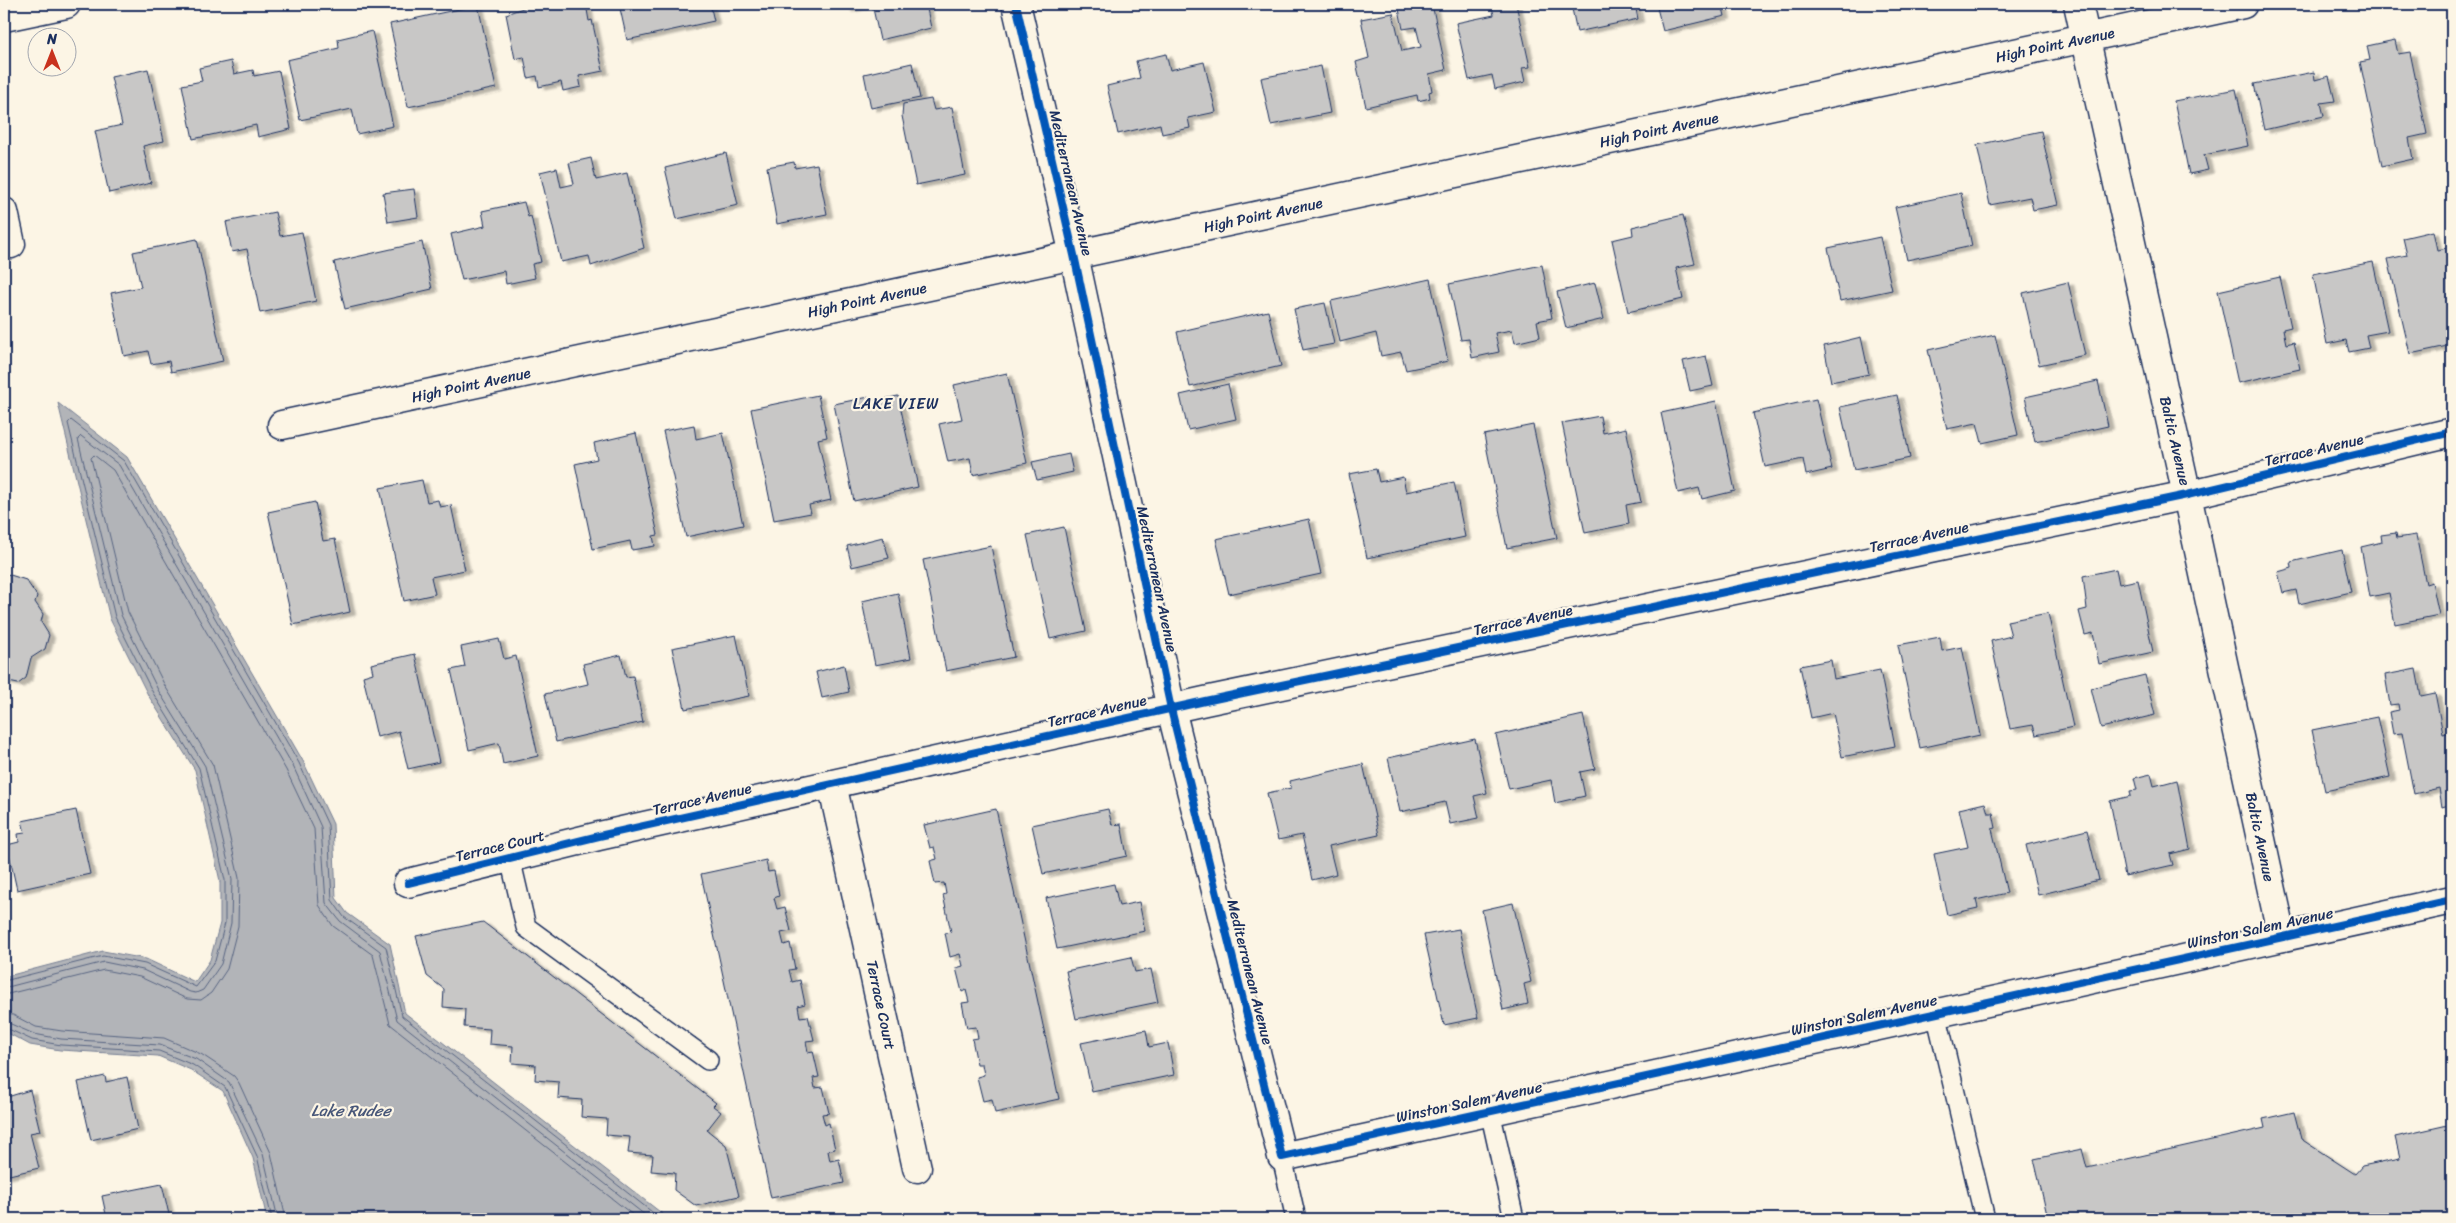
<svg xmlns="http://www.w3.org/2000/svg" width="2456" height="1223" font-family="Sriracha,sans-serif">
  <defs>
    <filter id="shadow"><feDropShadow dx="5.5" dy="3" stdDeviation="1" flood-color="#0004"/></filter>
  </defs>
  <rect width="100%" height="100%" fill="#fcf5e5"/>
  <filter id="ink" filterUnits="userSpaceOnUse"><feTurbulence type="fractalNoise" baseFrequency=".02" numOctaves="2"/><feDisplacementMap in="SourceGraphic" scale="10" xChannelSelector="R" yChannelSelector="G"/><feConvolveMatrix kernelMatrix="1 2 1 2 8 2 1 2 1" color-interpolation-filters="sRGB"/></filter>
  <g filter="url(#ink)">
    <path fill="#b2b4b8" stroke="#767f94" d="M58,403L127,457L303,761L333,824L336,898L347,913L390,944L405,1013L669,1219H267L253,1158L223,1091L191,1070L158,1056L60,1050L30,1045L4,1031V977L103,951L146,959L195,982L210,960L220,923V881L195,770L148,695L110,619Z"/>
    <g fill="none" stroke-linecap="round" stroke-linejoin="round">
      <path stroke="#576482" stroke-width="1" d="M4,981L103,956L145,964L196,987L215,961L225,923V880L199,768L153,693L115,617L68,423L71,420L124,461L299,763L328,825L332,900L344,917L386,947L402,1016L661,1219
        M4,988L104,962L143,970L190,992L196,993L203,990L221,964L231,923L232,879L205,766L158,690L121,615L78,439L81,436L119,465L293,766L321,827L326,903L340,921L380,951L397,1020L650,1219
        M4,995L104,970L140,977L187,999L201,1000L211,993L227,969L238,926L239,878L213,765L165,686L128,612L91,458L94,455L113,470L286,770L314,829L319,905L333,926L373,955L390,1024L638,1219
        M4,1014L13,1015L36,1027L62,1031L164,1038L201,1054L234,1076L239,1083L271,1153L286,1219
        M4,1021L34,1034L61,1039L160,1045L196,1059L229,1082L263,1154L278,1219
        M4,1027L32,1040L61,1045L159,1051L193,1065L225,1087L257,1156L272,1219"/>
    </g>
    <path fill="#c8c7c6" stroke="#1b2f5e" filter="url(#shadow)" d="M534,4H586L589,21L592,20L603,71L579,76L581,87L563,91L561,82L539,87L537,76L528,78L524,57L515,59L506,14Z
      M619,4H710L714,21L627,40Z
      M845,4H870L847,9Z
      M872,4H926L931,28L880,40Z
      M1398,4H1432L1446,70L1429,74L1432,91L1429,92L1430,98L1418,101L1417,95L1366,107L1356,62L1369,58L1361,19L1393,13L1402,51L1421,47L1416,27L1403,29Z
      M1491,4H1516L1530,67L1522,68L1525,82L1495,89L1492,75L1469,80L1456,23L1494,15Z
      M1571,4H1635L1638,19L1577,32Z
      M1656,4H1722L1725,16L1663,31Z
      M478,5L496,88L408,107L390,24Z
      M372,31L393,126L357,134L352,109L300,120L287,60L339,48L338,39Z
      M2395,40L2398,54L2410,52L2427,134L2409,138L2413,159L2382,166L2360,62L2370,60L2367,46Z
      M1166,54L1170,70L1204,62L1216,112L1188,118L1190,128L1162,134L1160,124L1118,134L1107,86L1140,78L1136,61Z
      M231,61L234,74L253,70L254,76L279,71L291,129L258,137L256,125L193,139L182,85L202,81L199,68Z
      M912,63L920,98L871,108L864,74Z
      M1321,66L1330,113L1271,125L1261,78Z
      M148,69L164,141L143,146L151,183L109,193L95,131L122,125L111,77Z
      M2314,72L2315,80L2329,76L2335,101L2321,103L2324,116L2264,130L2254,84Z
      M2236,89L2248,146L2204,155L2208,170L2189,174L2174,101Z
      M931,99L934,110L952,107L965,175L916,185L902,116L903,104Z
      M2041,131L2058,205L2033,210L2030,197L1990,205L1977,145Z
      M726,153L738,205L677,219L665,168Z
      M591,158L596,180L627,173L644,248L591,266L589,256L561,262L540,172L557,168L561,187L574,184L569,163Z
      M794,162L795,168L817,164L827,214L777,224L767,167Z
      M414,189L418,217L388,222L383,193Z
      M1961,193L1972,246L1907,260L1895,207Z
      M524,202L528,217L531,216L541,262L532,264L535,278L506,284L504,271L462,280L451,234L485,226L482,211Z
      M275,212L280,236L302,232L316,301L260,313L247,249L232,252L226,222Z
      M1683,215L1695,264L1676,268L1683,299L1628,312L1612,240L1633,235L1632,227Z
      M2433,231L2437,250L2452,247V345L2410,354L2388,259L2407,255L2403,238Z
      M1880,237L1892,290L1840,301L1828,248Z
      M197,239L223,361L171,372L169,361L151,364L148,351L124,356L111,293L141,287L133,252Z
      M422,242L432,289L345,309L334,262Z
      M2373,262L2388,331L2366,335L2369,348L2349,352L2346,340L2327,344L2313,274Z
      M1542,265L1552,318L1537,321L1540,337L1515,343L1512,330L1495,333L1499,352L1472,358L1469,339L1461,340L1449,284Z
      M2280,277L2291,327L2283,329L2286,344L2294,342L2300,369L2238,383L2218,291Z
      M1430,279L1448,361L1406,370L1401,352L1381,356L1376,333L1340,342L1331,301Z
      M2068,282L2085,355L2039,365L2023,293Z
      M1595,283L1604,319L1566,328L1557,292Z
      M1325,303L1334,344L1303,350L1294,309Z
      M1268,311L1281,366L1190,387L1177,332Z
      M1995,335L2018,435L1982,443L1977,423L1947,429L1928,350Z
      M1861,337L1869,374L1831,382L1824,346Z
      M1706,356L1713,386L1690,391L1683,361Z
      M1007,373L1027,463L973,475L970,458L948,462L939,424L962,419L954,385Z
      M2098,381L2108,426L2035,442L2025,397Z
      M1228,384L1236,419L1188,430L1180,395Z
      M818,395L827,437L818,439L831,500L809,505L811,513L774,520L751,409Z
      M1897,395L1910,458L1854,470L1840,407Z
      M898,396L918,487L854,501L834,404L869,397L870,402Z
      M1816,399L1832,469L1806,475L1803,459L1765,467L1753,413Z
      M1716,401L1735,491L1702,499L1699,488L1678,493L1661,413Z
      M1600,416L1603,433L1626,428L1641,502L1626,505L1629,524L1585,533L1562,423Z
      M694,425L696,439L723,433L743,525L686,537L663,431Z
      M1533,425L1557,538L1507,548L1484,435Z
      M636,433L658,535L653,536L655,546L632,550L630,541L593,549L575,464L597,459L594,443Z
      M1069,454L1073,472L1037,480L1032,462Z
      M1376,469L1379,482L1403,477L1406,492L1454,482L1465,537L1367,558L1349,474Z
      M422,480L427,502L438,500L440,507L451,505L465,570L431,577L435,594L404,601L380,488Z
      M315,502L323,541L335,539L350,612L293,625L268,512Z
      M1309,519L1321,574L1229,594L1216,539Z
      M1064,527L1086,631L1050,639L1027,535Z
      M2396,533L2397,538L2416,535L2426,584L2432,582L2439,615L2395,624L2389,593L2370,597L2361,547L2382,542L2381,535Z
      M883,537L889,558L852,567L847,546Z
      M991,546L1014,657L946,671L923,560Z
      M2342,550L2351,592L2299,604L2296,590L2283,593L2278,572L2292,568L2291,562Z
      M2116,569L2119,584L2138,580L2153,652L2099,664L2093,633L2085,635L2079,611L2087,609L2083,576Z
      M4,573L26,580L37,596L35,602L43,614L41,622L49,635L45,649L31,658L26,678L18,684L4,681Z
      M898,593L911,658L875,665L862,601Z
      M2048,613L2073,727L2036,735L2033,725L2010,729L1991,641L2011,636L2007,621Z
      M736,635L749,696L685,709L672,648Z
      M1940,637L1942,651L1962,647L1980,735L1920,748L1898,645Z
      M499,639L504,659L516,656L538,756L503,764L499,743L469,750L451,670L465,667L461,647Z
      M415,654L439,762L408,769L399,731L377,737L363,676L373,673L371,664Z
      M621,655L626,677L633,676L643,722L556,742L545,694L588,684L583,664Z
      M1831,660L1834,679L1880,670L1895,746L1842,757L1833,713L1811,718L1800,666Z
      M844,665L849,692L822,698L816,672Z
      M2416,669L2421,696L2435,693L2443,734L2452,732V804L2442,807L2439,788L2414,794L2402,733L2393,734L2389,712L2399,710L2398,704L2390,705L2385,675Z
      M2145,675L2155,715L2101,728L2091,688Z
      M1583,715L1595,769L1580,772L1585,796L1555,803L1551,780L1509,789L1496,735Z
      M2377,717L2390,777L2325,791L2312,730Z
      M1475,739L1487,793L1474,796L1479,818L1450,824L1445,802L1400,812L1388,758Z
      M1363,764L1379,835L1329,846L1336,874L1312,880L1302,835L1278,840L1267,793L1291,788L1290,781Z
      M2151,774L2154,786L2177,780L2190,849L2170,854L2173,865L2125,876L2110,801L2131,796L2130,791L2137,790L2134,778Z
      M1985,803L1988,813H1993L1996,828L1992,829L2007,893L1976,900L1978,908L1947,915L1934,854L1968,847L1959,809Z
      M996,809L1059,1099L995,1113L992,1099L983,1101L977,1077L984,1075L982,1064H977L972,1039L978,1038L976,1027L967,1028L962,1003L969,1002L966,990L962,992L956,968L963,966L960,954L950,957L945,933L951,932L943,895L946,894L944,883L935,884L930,861L937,859L934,847L930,848L924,825Z
      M1108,809L1112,825L1121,824L1127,856L1043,874L1032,825Z
      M76,810L90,874L17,890L7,845L19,842L18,834L25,833L22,821Z
      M2087,830L2099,880L2038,895L2026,845Z
      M766,860L768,872L774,871L779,896L774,898L777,909L785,907L791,931L781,933L784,945L790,943L795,969L789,970L792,982L800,980L805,1004L798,1006L800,1017L808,1016L814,1040L806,1041L808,1052L813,1051L819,1077L813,1078L815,1088L823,1087L829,1113L822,1114L825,1125L829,1123L835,1149L828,1151L830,1161L839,1159L844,1183L771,1198L701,874Z
      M1114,884L1119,906L1139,902L1145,931L1057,949L1046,898Z
      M1513,903L1531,982L1524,984L1528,1004L1503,1010L1482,910Z
      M483,922L716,1103L713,1106L721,1112L707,1130L726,1145L739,1196L696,1206L674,1190L675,1173L651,1171L653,1155L628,1153L630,1137L606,1135L607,1119L581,1117L582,1100L558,1098L559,1082L535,1080L536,1065L512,1063L513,1046L489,1044L490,1029L464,1027L465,1009L443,1007L444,989L427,976L416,936Z
      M1459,929L1478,1018L1444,1025L1424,935Z
      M1131,957L1135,972L1151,969L1158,1002L1076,1019L1066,971Z
      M1146,1030L1149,1047L1168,1043L1174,1075L1092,1092L1081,1043Z
      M105,1076L106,1082L127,1077L138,1129L91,1140L78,1082Z
      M30,1090L40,1131L30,1133L39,1168L5,1176L4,1098Z
      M2294,1112L2301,1139L2355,1174L2362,1166L2400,1158L2395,1137L2452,1124V1219H2048L2034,1159L2082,1149L2087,1168L2265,1128L2263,1119Z
      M162,1184L170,1219H107L102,1196Z"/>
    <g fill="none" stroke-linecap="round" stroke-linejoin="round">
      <defs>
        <path id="lane" d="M510,858L526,927L708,1060
          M1936,1013L1985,1219
          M1490,1111L1514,1219
          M1282,1157L1296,1219"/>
        <path id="street" d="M2078,4L2187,495L2282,937
          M4,17L66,4
          M4,212L11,244
          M282,425L2243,4
          M832,784L917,1168
          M408,883L599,836L1205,701L2187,495L2452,432"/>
        <path id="secondary" d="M1016,4L1074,255L1171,709L1282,1157L2452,900"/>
      </defs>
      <use href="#lane" stroke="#1b2f5e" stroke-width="22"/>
      <use href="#street" stroke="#1b2f5e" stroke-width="31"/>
      <use href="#secondary" stroke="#1b2f5e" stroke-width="31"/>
      <use href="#lane" stroke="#fcf5e5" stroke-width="19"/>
      <use href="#street" stroke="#fcf5e5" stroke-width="28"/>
      <use href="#secondary" stroke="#fcf5e5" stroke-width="28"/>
      <defs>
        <path id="cycleway" d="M1016,4L1074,255L1171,709L1282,1157L2452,900
          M408,883L599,836L1205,701L2187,495L2452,432"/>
      </defs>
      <use href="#cycleway" stroke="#fcf5e5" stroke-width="11"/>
      <use href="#cycleway" stroke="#0057b8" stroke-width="8"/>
    </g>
  </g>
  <g text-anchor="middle" stroke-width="4.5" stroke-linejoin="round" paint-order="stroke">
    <g font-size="15" fill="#1b2f5e" stroke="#fcf5e5">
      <text transform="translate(2055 45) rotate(-12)" y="5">High Point Avenue</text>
      <text transform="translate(1659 130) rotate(-12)" y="5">High Point Avenue</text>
      <text transform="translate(1071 183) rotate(77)" y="5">Mediterranean Avenue</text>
      <text transform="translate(1263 215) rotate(-12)" y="5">High Point Avenue</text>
      <text transform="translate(867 300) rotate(-12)" y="5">High Point Avenue</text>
      <text transform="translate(471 385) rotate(-12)" y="5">High Point Avenue</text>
      <text transform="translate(2175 441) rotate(77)" y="5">Baltic Avenue</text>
      <text transform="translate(2314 450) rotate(-13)" y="5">Terrace Avenue</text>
      <text transform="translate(1919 537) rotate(-12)" y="5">Terrace Avenue</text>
      <text transform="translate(1157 579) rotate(78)" y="5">Mediterranean Avenue</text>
      <text transform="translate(1523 620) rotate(-12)" y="5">Terrace Avenue</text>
      <text transform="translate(1097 711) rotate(-13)" y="5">Terrace Avenue</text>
      <text transform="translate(702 799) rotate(-13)" y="5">Terrace Avenue</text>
      <text transform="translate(2260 837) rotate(78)" y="5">Baltic Avenue</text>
      <text transform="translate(500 846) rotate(-14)" y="5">Terrace Court</text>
      <text transform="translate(2260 928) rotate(-12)" y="5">Winston Salem Avenue</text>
      <text transform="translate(1250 972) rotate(76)" y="5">Mediterranean Avenue</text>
      <text transform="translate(881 1005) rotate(78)" y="5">Terrace Court</text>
      <text transform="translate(1864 1015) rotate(-12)" y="5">Winston Salem Avenue</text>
      <text transform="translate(1469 1102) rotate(-12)" y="5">Winston Salem Avenue</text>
    </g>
    <g font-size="16" letter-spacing="1" fill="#1b2f5e" stroke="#fcf5e5">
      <text x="896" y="409">LAKE VIEW</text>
    </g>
    <g font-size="16" font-style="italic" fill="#485779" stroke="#fcf5e5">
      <text x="351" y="1116">Lake Rudee</text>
    </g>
  </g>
  <rect width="2456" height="1223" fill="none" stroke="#fcf5e5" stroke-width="20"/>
  <rect x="10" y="10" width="2436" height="1203" fill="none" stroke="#1b2f5e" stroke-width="2" filter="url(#ink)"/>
  <g transform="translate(52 52)"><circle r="24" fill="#fcf5e5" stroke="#a2a6af"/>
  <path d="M0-4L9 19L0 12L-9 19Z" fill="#c8321e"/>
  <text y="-8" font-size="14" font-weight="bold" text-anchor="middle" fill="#1b2f5e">N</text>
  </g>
</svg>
